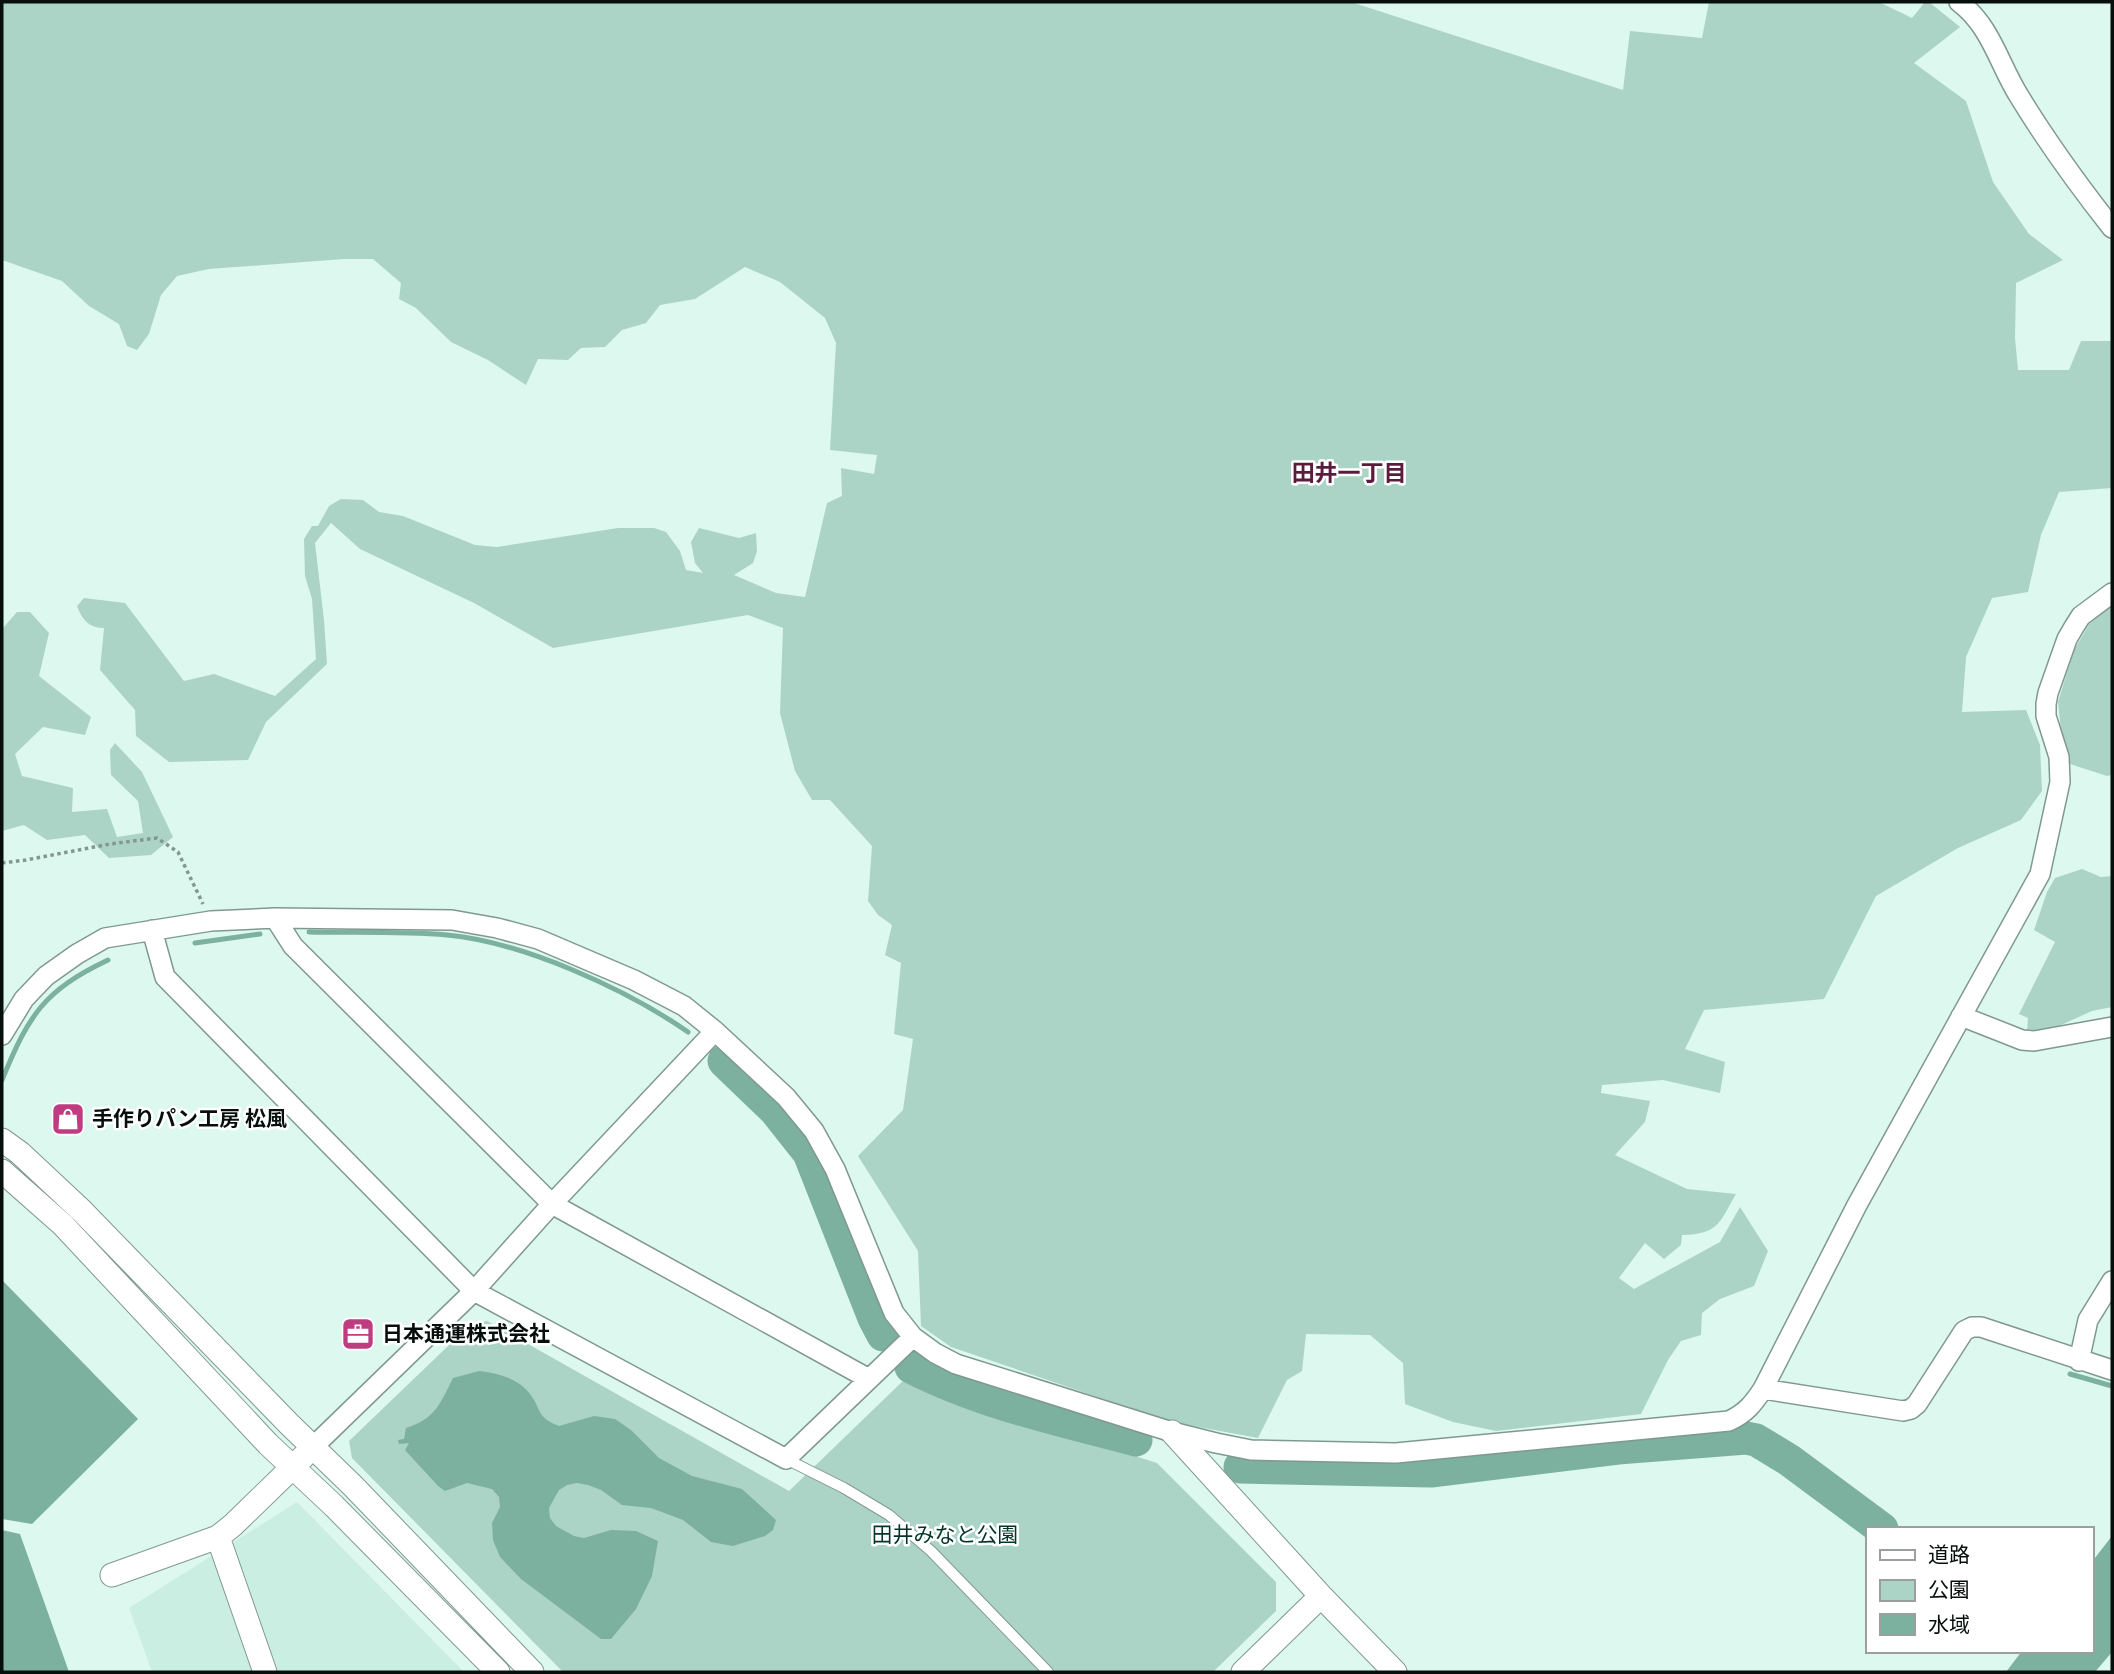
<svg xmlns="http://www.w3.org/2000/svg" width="2114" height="1674" font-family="Ubuntu,'Noto Sans JP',sans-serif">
  <rect width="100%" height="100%" fill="#ddf8ef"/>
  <path fill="#caeee2" d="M297,1502L464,1672H152L129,1608Z"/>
  <path fill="#acd4c6" d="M2,2H1351L1623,90L1630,31L1702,38L1709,2H1879L1912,18L1925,2H1929L1960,27L1914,63L1966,101L1993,182L2029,234L2063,260L2016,283L2015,338L2018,370H2069L2081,341H2112V488L2059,492L2041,535L2028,592L1992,598L1966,657L1962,712L2026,710L2040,745L2042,791L2021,820L1958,848L1876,896L1824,999L1704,1010L1685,1049L1725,1062L1720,1093L1663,1080L1602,1085L1601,1093L1650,1101L1645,1122L1615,1155L1687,1189L1736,1194C1719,1223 1719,1234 1682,1235L1681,1245L1664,1259L1645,1243L1619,1278L1634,1289L1720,1242L1740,1207L1768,1251L1754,1286L1720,1299L1702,1313L1701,1335L1681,1341L1668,1360L1641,1414L1496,1431L1453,1422L1405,1404L1403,1363L1370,1335L1306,1334L1302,1371L1287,1380L1258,1438L1171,1422L951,1347L921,1326L918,1251L858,1156L903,1110L913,1039L894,1034L901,963L885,955L892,925L878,915L868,901L872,846L830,800H812L795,771L780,713L783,628L748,615L553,648L474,603L360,549L331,523L315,543L324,620L327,664L266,722L248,760L169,762L136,736L135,710L100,670L104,628C89,628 82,620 77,606L84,598L125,603L184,681L214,674L275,696L316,659L312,599L305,576L304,539L312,526H318L329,506L341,499L363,500L379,512L403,516L475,545L497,547L618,528H654L666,532L680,551L686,570L703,573L695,563L691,542L699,528L739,538L756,533L757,551L753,563L734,575L776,593L805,597L827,503L842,496L841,468L874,474L877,455L830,450L836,343L825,318L780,282L745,267L695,299L660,305L646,323L622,330L605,347L581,348L568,360L538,359L526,385L488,360L451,342L416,308L399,299L401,283L373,259H344L209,269L177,276L161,295L149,334L137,350L127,346L119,324L89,306L62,281L2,260Z
    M2112,606V775L2107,776L2070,764L2061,731L2058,702L2074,650L2094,616Z
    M17,612H30L49,633L39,676L91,717L85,735L43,727L15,754L22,776L73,788L72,812L107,809L117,837L143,833L138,801L111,775L110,750L115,743L142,772L173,837L151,855L109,858L85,835L47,840L24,825L2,831V629Z
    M2082,869L2101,877L2112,876V1007L2092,1011L2048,1031L2027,1032L2028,1018L2019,1014L2055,942L2034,930L2047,892L2055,878Z
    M487,1321L789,1491L907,1377L947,1391L1138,1450V1457L1157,1463L1276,1582V1611L1213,1672H563L352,1458L349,1441L471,1324Z"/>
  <path fill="#7cb09f" d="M2,1280L138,1419L32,1524L2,1519Z
    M479,1371C497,1373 518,1378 530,1394C542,1410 536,1417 559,1426L594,1416L615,1419L631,1430L659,1458L692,1476L742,1489L776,1520L773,1530L765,1536L733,1546L711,1542L683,1520L651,1508L622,1505L601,1490L588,1485L577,1483L567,1485L559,1490L549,1508L550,1518L556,1526L574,1536L584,1538L611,1530L636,1531L658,1541L652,1576L636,1609L611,1639H601L521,1579L500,1557L493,1540L492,1523L500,1507L499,1497L492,1489L467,1483L445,1491L438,1486L405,1450L409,1443L399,1444L398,1440L404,1439L406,1428C435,1419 440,1404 453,1378Z
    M2,1530L20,1534L69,1672H2Z
    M2112,1536V1652L2095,1672H2006L2022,1651H2091V1563Z"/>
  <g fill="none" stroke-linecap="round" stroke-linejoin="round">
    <path stroke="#7cb09f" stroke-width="5" d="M309,932C355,933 402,931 447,935C523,942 626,989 688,1032
      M195,943L260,934
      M2,1080C29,1015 43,991 108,960
      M2070,1374L2112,1386"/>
    <path stroke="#7cb09f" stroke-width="33" d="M724,1061L775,1110L809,1153L874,1318L883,1335
      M911,1367C981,1403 1060,1420 1136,1440
      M1240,1467L1431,1471L1618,1448L1746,1438L1756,1440L1789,1460L1882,1529"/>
    <defs>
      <path id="service" d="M786,1459L844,1488L889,1515L931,1551L1048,1672"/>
      <path id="minor" d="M1959,2C1991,26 1999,64 2019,96C2047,142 2079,186 2112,228
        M275,918L293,946L552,1204L869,1379
        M152,930L165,977L474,1291L786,1459L913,1337
        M1961,1016L2022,1040L2034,1041L2112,1027
        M2,1035L24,999L46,976L77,954L105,938L211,921L275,918L452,920L497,928L538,939L634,980L684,1006L715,1031L786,1097L814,1131L835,1169L894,1313L913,1337L935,1353L956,1364L1172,1432L1216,1443L1251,1450L1396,1453L1729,1421C1746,1413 1753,1404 1763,1389L1857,1205L2040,874L2060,782L2059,757L2046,716V704L2048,693L2067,639L2074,627L2081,616L2112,593
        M2079,1361L2088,1320L2112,1281
        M1763,1389L1903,1411L1911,1409L1917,1404L1964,1331L1972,1327H1981L2112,1370
        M313,1447L474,1291L552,1204L715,1031"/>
      <path id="tertiary" d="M2,1140L20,1153L82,1211L289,1424L353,1486L532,1672
        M2,1171L63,1225L268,1444L334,1506L498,1672
        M1172,1432L1321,1596L1395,1672
        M218,1537L265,1672
        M112,1575L218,1537L233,1525L303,1457
        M1243,1672L1321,1596"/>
    </defs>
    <use href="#service" stroke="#809990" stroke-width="12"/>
    <use href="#minor" stroke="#809990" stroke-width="22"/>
    <use href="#tertiary" stroke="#809990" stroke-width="25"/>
    <path stroke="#839790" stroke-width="3.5" stroke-dasharray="3.5 3.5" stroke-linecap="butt" d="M2,863L26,860L110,844L157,838L178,852L203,904"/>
    <use href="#service" stroke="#fff" stroke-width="10"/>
    <use href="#minor" stroke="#fff" stroke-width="19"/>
    <use href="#tertiary" stroke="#fff" stroke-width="23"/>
  </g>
  <defs>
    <symbol id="shop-square" viewBox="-11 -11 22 22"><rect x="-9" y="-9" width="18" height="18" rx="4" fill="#c03c81" stroke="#fff"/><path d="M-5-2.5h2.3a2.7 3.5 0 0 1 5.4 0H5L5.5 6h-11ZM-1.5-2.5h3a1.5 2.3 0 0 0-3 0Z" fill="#fff"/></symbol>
    <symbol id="office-square" viewBox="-11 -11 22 22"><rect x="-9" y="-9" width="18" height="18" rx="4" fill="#c03c81" stroke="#fff"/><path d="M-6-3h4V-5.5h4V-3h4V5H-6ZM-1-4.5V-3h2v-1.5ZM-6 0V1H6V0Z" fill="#fff"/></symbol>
  </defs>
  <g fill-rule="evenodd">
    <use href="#shop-square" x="49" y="1100" width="38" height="38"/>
    <use href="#office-square" x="339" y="1315" width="38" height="38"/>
  </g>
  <g text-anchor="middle" stroke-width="5" stroke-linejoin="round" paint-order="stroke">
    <g font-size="21" font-weight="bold" fill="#060f0c" stroke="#fff" text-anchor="start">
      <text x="92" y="1126">手作りパン工房 松風</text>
      <text x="382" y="1341">日本通運株式会社</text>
    </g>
    <g font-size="21" fill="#033428" stroke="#fff">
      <text x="945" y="1542">田井みなと公園</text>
    </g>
    <g font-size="23" font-weight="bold" fill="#5b1b3c" stroke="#fff">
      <text x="1349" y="481">田井一丁目</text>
    </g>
  </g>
  <rect width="2114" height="1674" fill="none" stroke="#060f0c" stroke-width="7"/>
  <rect x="1866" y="1527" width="228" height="126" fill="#ffffff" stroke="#9b9f9e" stroke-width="2"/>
  <rect x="1880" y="1550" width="35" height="10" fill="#ffffff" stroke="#9b9f9e" stroke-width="2"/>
  <text x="1928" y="1562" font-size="21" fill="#060f0c">道路</text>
  <rect x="1880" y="1580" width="35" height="21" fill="#acd4c6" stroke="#9b9f9e" stroke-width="2"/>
  <text x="1928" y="1597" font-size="21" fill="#060f0c">公園</text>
  <rect x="1880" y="1614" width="35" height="21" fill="#7cb09f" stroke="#9b9f9e" stroke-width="2"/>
  <text x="1928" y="1632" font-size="21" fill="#060f0c">水域</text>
</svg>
